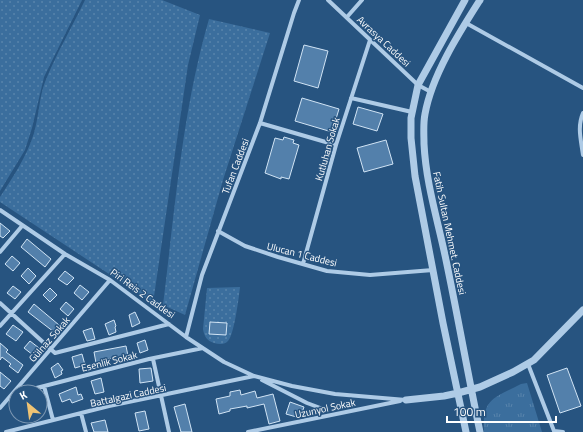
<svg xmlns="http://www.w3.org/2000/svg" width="583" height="432" font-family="'Titillium Web',sans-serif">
  <defs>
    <pattern id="grass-dots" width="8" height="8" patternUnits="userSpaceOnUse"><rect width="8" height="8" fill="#3b6e9d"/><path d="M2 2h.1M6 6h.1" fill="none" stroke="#5884ac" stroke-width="1.8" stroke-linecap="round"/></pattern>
    <pattern id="park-tufts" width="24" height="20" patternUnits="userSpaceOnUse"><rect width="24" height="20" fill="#3b6e9d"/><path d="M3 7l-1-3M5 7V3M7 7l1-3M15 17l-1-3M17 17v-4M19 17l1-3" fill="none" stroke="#5884ac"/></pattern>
  </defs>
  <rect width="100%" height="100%" fill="#275480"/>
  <path fill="url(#grass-dots)" d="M0,0H82L44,77L32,128L25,150L0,191Z
    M85,0H162L200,15L188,65L153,303L0,202V197C13,177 27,156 34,133C39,116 39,98 45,82C56,54 72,27 85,0Z
    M209,19L270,33L223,180L185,315L163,305C175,209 182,112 209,19Z
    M240,287C239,296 234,338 227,342C223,345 218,344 214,343C207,341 204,336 203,329L207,288Z"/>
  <path fill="url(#park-tufts)" d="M527,383L542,432H484C482,398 494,398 521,384Z"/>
  <path fill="#5380ab" stroke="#d1e4f5" d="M304,45L328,51L318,88L294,81Z
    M302,98L339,109L332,132L295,121Z
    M358,107L383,114L377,131L353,124Z
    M284,137L294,140L293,143L299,145L289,179L281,177V179L265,173L275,138L283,140Z
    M386,140L393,164L364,172L357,148Z
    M0,223L10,231L3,238L0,236Z
    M27,239L51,259L45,267L21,247Z
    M12,256L20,263L13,271L5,264Z
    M28,268L36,276L29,284L21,276Z
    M65,271L74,278L67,285L58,279Z
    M80,285L89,292L82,300L74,293Z
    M13,286L21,292L15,299L7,293Z
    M50,288L57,295L50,302L43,295Z
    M66,302L74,309L68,316L60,309Z
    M34,304L59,325L54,332L28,312Z
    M135,312L140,323L132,327L129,315Z
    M114,320L116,326L115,327L116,332L109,335L105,324Z
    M210,322L227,323L226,335L209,334Z
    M13,325L23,332L16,341L6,334Z
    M92,328L95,339L87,341L83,331Z
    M145,340L148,350L140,353L137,343Z
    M30,341L39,348L33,355L24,348Z
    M0,343L8,350L6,352L23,365L18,373L9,366L11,364L2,357L0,360Z
    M126,346L128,356L107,359V361L96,363L94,352Z
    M82,354L85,365L75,368L72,357Z
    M58,363L63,370L61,371L62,374L55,378L51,368Z
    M151,368L153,381L140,383L139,369Z
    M567,368L581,406L560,413L547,375Z
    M0,372L11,381L4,389L0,386Z
    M101,378L104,392L95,394L91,381Z
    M76,387L78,395L81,394L83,399L72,403L70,399L62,402L59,394Z
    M240,390L241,395L255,391L257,398L273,394L280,421L269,424L264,404L247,408V406L230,409V411L219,414L216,399L230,396V392Z
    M290,402L304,407L300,418L286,414Z
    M185,404L192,432H181L174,407Z
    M145,411L149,429L139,431L135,413Z
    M105,420L108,432H94L91,423Z"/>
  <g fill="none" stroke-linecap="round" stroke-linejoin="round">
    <path stroke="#aecbe6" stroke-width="4" d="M328,0L418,85L431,92
      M347,17L362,0
      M466,23L583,88
      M351,98L412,112
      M583,113C577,127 581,140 583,155
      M260,123L336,145
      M0,210L65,254L110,280L186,337L224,362L254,376L292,386L335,394L406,400
      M218,231L245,246L278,257L327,271L370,275L433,270
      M0,252L22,226
      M303,264L336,145L370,40
      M0,303L55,353L169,324
      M0,326L65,254
      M186,337L202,275L260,123L294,13L299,0
      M153,359L169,432
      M528,364L554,431L563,432
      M262,380L307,403L323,409
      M44,386L53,420
      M21,392L149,359L203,348
      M0,408L110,280
      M81,413L86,432
      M6,432L109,406L254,376
      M248,432L400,401"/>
    <path stroke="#aecbe6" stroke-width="7" d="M465,0L418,85L411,118V138L415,176L443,323L466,432
      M406,400L444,396L458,393L480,387L513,372L534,360L583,310
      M480,432C468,375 458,317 446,260C438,221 426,184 424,144C424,134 423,124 425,114C432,75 459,33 480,0"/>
  </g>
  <g text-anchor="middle" stroke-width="3" stroke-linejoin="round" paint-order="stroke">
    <g font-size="10" fill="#fff" stroke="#275480">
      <text transform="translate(384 41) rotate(43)" y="4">Avrasya Caddesi</text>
      <text transform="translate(327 149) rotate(-74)" y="4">Kutluhan Sokak</text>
      <text transform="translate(235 166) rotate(-69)" y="4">Tufan Caddesi</text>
      <text transform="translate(450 233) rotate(78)" y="4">Fatih Sultan Mehmet. Caddesi</text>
      <text transform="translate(302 254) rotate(14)" y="4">Ulucan 1 Caddesi</text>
      <text transform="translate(143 293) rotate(36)" y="4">Piri Reis 2 Caddesi</text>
      <text transform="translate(49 339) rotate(-49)" y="4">Gülnaz Sokak</text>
      <text transform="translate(109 361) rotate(-14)" y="4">Esenlik Sokak</text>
      <text transform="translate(128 395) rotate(-12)" y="4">Battalgazi Caddesi</text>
      <text transform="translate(325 408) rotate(-12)" y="4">Uzunyol Sokak</text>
    </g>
  </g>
  <g transform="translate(28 404) rotate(331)"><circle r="19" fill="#275480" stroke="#7d98b3"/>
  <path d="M0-3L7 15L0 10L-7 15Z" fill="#eec374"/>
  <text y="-6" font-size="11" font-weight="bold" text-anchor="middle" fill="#ffffff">K</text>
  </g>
  <path d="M447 416v6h109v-6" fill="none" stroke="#ffffff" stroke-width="2"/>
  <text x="453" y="416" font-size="12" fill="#ffffff" stroke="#275480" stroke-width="3" paint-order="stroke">100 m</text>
</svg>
